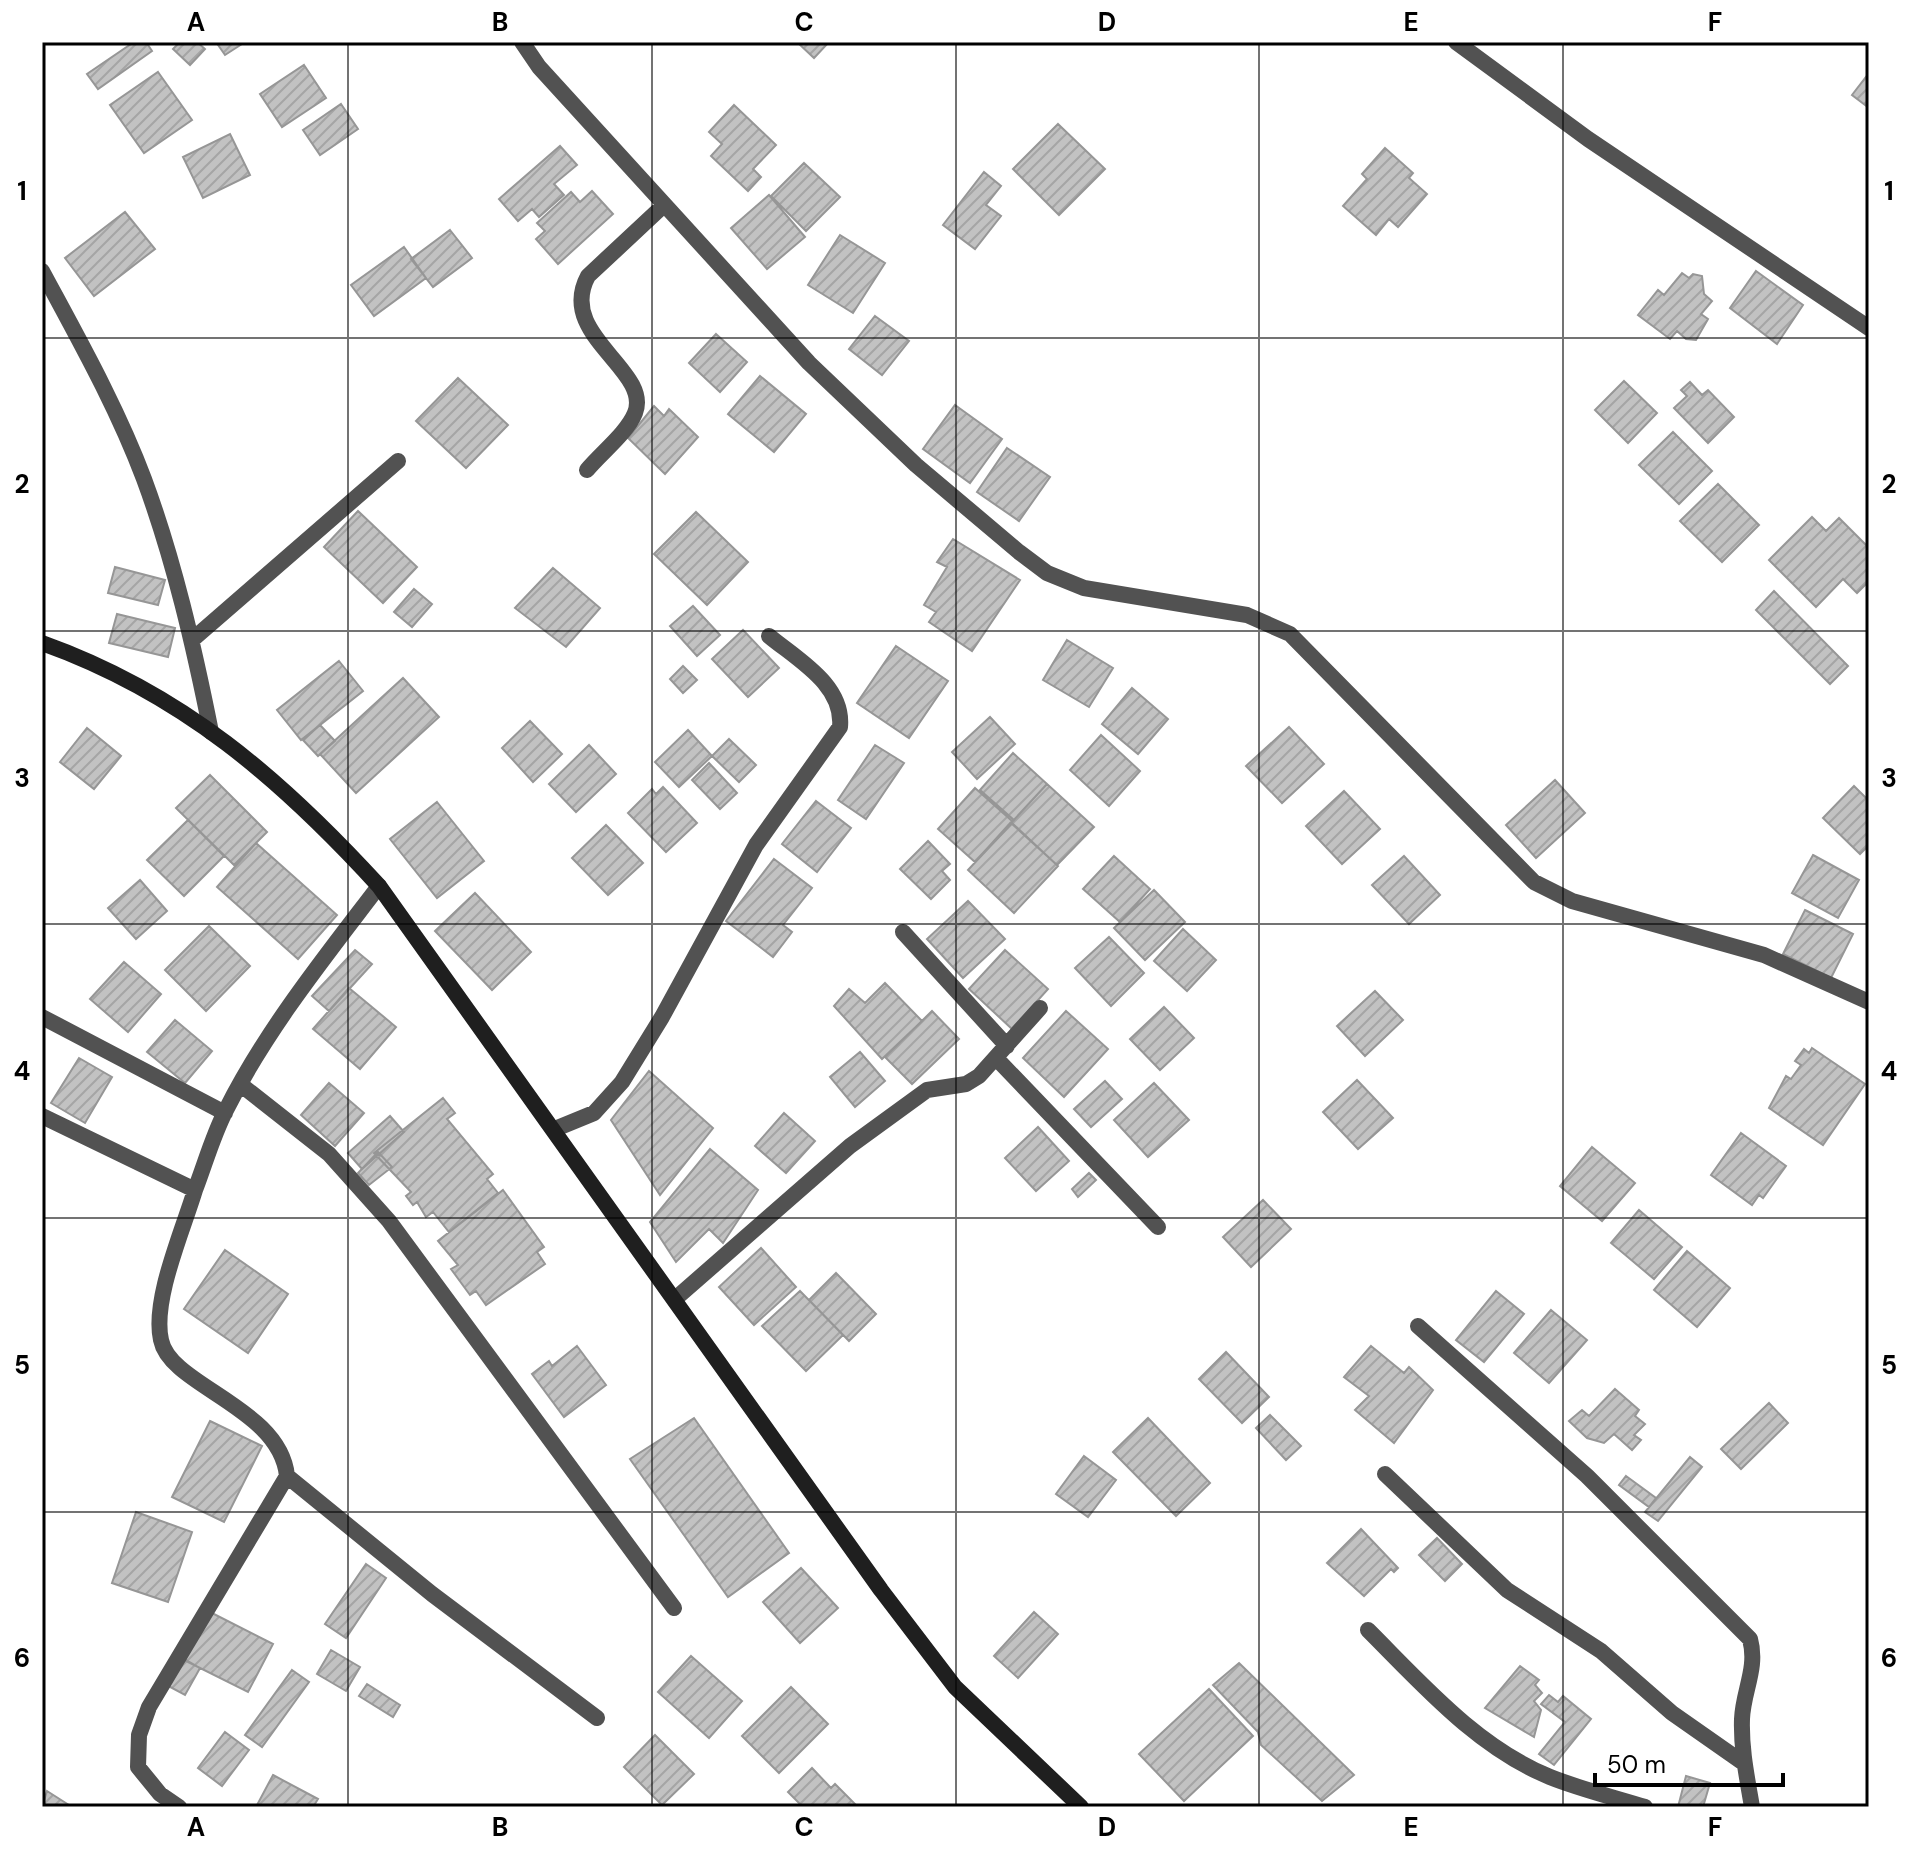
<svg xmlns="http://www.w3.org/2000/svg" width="1911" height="1849" font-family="'DM Sans',sans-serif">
  <defs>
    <pattern id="building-hatch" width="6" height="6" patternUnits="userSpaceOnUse" patternTransform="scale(2)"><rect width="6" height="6" fill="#c2c2c2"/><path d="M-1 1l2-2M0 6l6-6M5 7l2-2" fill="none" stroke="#a5a5a5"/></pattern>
  </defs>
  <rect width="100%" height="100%" fill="#fff"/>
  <path fill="url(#building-hatch)" stroke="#969696" stroke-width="2" d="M134,42H146L152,51L98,89L87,74Z
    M180,42H197L205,49L190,65L173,49Z
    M216,42H245L225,55Z
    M797,42H829L814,58Z
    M304,65L326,98L282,127L260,94Z
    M158,72L192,120L144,153L110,105Z
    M1869,73V108L1852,95Z
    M341,104L358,129L320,155L303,130Z
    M734,105L776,145L753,169L761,177L748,191L711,156L722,144L709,132Z
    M1058,124L1105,169L1059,215L1013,169Z
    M230,134L250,175L203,198L183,157Z
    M560,146L577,165L554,184L564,195L539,217L532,209L518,221L499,199Z
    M1385,148L1413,173L1409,178L1427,194L1398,227L1389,219L1376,235L1343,206L1367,179L1362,174Z
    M804,163L840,197L806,231L771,196Z
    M984,172L1001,186L986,205L1001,216L975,249L943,225Z
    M592,191L613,214L558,264L536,239L545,231L537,223L571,192L580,202Z
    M769,195L805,237L767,269L731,228Z
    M125,212L155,249L94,296L65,258Z
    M450,230L472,258L433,287L411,259Z
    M840,235L885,263L853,313L808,285Z
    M404,247L426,278L374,316L351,285Z
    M1756,271L1803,305L1777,344L1730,308Z
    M1682,273L1689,278L1693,274L1702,276L1704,294L1712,301L1701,314L1708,319L1696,340L1686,339L1677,331L1670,339L1638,315L1658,290L1664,295Z
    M875,316L909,341L882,375L849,349Z
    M716,334L747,362L720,392L689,363Z
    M760,376L806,414L774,452L728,414Z
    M458,378L508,425L466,468L416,421Z
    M1624,381L1657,413L1628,443L1595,410Z
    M1690,382L1702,395L1708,390L1734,417L1708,443L1674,408L1687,396L1681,390Z
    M955,405L1002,439L970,483L923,449Z
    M654,406L664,416L669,409L698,437L665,474L628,438Z
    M1673,432L1712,471L1679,504L1639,465Z
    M1007,448L1050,477L1019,521L977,492Z
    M1718,484L1759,525L1722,562L1680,521Z
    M358,511L417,567L383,603L324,547Z
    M696,512L748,562L707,605L654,554Z
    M1812,517L1826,531L1839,518L1869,548V581L1857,593L1843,579L1816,607L1769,560Z
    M953,539L1020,580L972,651L929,622L936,612L924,605L947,567L937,562Z
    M115,567L165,580L158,605L108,593Z
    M553,568L600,608L566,647L515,608Z
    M414,589L432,604L412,627L394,612Z
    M1774,591L1848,666L1830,684L1756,610Z
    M693,606L720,635L697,656L670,626Z
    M117,614L175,628L168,657L109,643Z
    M743,630L779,668L748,697L712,659Z
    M1067,640L1113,668L1089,707L1043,680Z
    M896,646L948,681L909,738L857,703Z
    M339,661L363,691L301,740L277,710Z
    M683,666L697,680L683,693L670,679Z
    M403,678L439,717L356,793L320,754Z
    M1132,688L1168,719L1138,754L1102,724Z
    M990,717L1015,744L977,779L952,752Z
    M530,721L562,754L533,782L502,748Z
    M320,725L335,741L318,756L303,740Z
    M1289,727L1324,764L1282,803L1246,766Z
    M87,728L121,756L94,789L60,762Z
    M688,730L712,756L679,787L655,762Z
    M1101,735L1140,771L1109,806L1070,770Z
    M729,739L756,765L739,782L712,756Z
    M589,745L616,774L576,812L549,784Z
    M875,745L904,763L866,819L838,800Z
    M1013,753L1047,784L1014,820L980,790Z
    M709,763L737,793L720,809L692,780Z
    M210,775L267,832L234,865L176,808Z
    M1555,780L1585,813L1536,858L1506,825Z
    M1047,784L1094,827L1057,865L1011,823Z
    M1854,786L1869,801V845L1860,854L1823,818Z
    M663,787L697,823L666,852L628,813L652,789L656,794Z
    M975,788L1012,821L975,862L938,829Z
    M1344,791L1380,829L1342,864L1306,826Z
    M816,801L851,828L817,872L782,844Z
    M437,802L484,861L437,898L390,839Z
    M188,820L224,856L184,896L147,860Z
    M1012,823L1058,866L1014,913L968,870Z
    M606,825L643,863L608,895L572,858Z
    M928,841L950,864L942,871L950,880L931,899L900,869Z
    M256,843L337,915L298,959L217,887Z
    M1813,855L1859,880L1838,918L1792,893Z
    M1114,856L1150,889L1120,922L1083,889Z
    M1404,856L1440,895L1409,924L1372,885Z
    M774,859L812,888L783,925L792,932L773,957L726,921Z
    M140,880L167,911L136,939L108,908Z
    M1154,890L1185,922L1145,960L1114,928Z
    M475,893L531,952L492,990L435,931Z
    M968,901L1005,939L963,978L927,939Z
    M1805,910L1853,934L1831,978L1783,954Z
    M209,926L250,966L206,1011L165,970Z
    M1183,929L1216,960L1187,991L1154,961Z
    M1109,937L1144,973L1111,1006L1075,968Z
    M355,950L372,964L329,1011L312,996Z
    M1005,950L1048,989L1012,1029L969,989Z
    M124,962L161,994L128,1032L90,999Z
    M885,983L922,1021L882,1059L834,1006L849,989L865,1003Z
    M349,988L396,1027L360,1069L313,1029Z
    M1375,991L1403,1020L1365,1056L1337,1026Z
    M1164,1007L1194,1038L1160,1070L1130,1039Z
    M932,1011L959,1039L912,1084L885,1057Z
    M1066,1011L1108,1049L1064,1097L1023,1058Z
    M175,1020L212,1051L185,1083L147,1052Z
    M1812,1048L1865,1084L1823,1145L1769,1108L1786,1076L1791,1079L1801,1065L1795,1061L1804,1049L1809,1053Z
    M860,1052L885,1081L855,1107L830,1077Z
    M79,1058L112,1077L85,1123L51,1103Z
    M649,1071L713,1128L660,1195L611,1120Z
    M1357,1080L1393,1118L1358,1149L1323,1112Z
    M1105,1081L1122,1099L1091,1127L1074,1109Z
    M329,1083L364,1113L335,1146L301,1115Z
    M1154,1083L1189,1120L1148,1157L1114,1120Z
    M443,1098L455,1113L447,1119L493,1174L487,1179L498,1193L449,1232L433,1212L426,1217L417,1202L413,1205L406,1196L411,1192L374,1153Z
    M784,1113L815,1141L786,1173L755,1146Z
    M390,1116L404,1132L362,1169L348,1153Z
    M1038,1127L1069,1161L1036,1191L1005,1158Z
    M1741,1133L1786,1166L1763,1198L1759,1195L1752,1205L1711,1175Z
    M1592,1147L1635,1183L1602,1221L1560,1186Z
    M710,1149L758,1190L723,1243L709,1229L676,1262L650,1222Z
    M378,1152L392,1167L369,1185L358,1173Z
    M1089,1173L1096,1180L1078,1197L1072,1189Z
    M503,1190L544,1247L537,1252L545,1264L486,1305L476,1291L470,1295L451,1269L458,1265L438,1241Z
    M1263,1200L1291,1229L1251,1267L1223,1237Z
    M1639,1210L1682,1247L1654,1279L1611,1243Z
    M761,1248L796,1287L754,1325L719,1287Z
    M225,1250L288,1294L248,1353L184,1309Z
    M1687,1251L1730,1288L1697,1327L1654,1290Z
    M836,1273L876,1314L849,1341L809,1300Z
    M800,1291L843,1335L806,1371L762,1326Z
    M1496,1291L1524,1314L1484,1362L1456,1340Z
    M1551,1310L1587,1340L1549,1383L1514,1353Z
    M577,1346L606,1385L564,1417L532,1374L549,1361L552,1366Z
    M1371,1346L1404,1373L1409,1367L1433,1390L1394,1443L1355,1410L1369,1396L1344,1377Z
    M1226,1352L1269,1397L1242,1423L1199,1379Z
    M1615,1389L1639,1410L1635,1416L1645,1424L1634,1435L1641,1440L1632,1450L1614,1434L1604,1443L1587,1438L1569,1421L1582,1410L1589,1416Z
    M1769,1403L1788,1423L1741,1469L1721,1449Z
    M1270,1415L1301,1446L1286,1460L1256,1428Z
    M694,1418L789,1553L728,1597L630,1459Z
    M1148,1418L1210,1483L1176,1516L1113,1452Z
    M210,1421L262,1446L224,1522L172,1497Z
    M1084,1456L1116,1480L1088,1517L1056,1494Z
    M1690,1457L1702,1467L1658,1521L1645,1512Z
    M1626,1476L1656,1498L1649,1507L1619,1485Z
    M136,1512L192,1532L168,1602L112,1583Z
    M1361,1529L1398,1568L1394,1572L1391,1569L1364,1596L1327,1563Z
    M1437,1538L1462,1564L1445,1581L1419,1555Z
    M366,1564L386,1578L346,1638L325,1624Z
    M801,1568L838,1608L800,1643L763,1602Z
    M206,1610L273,1644L248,1692L182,1659Z
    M1034,1612L1058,1634L1018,1678L994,1656Z
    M331,1650L360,1667L346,1691L317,1674Z
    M174,1653L200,1668L185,1695L159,1681Z
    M691,1656L742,1701L709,1738L658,1692Z
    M1239,1663L1354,1775L1322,1801L1261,1745L1258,1732L1213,1685Z
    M1520,1666L1539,1680L1535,1685L1542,1693L1534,1701L1541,1710L1534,1737L1485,1708Z
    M292,1670L309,1682L262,1747L245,1735Z
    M367,1684L400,1705L393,1717L359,1696Z
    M791,1687L828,1724L779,1773L742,1736Z
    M1209,1689L1253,1736L1184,1801L1139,1754Z
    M1549,1695L1558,1702L1563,1696L1591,1719L1554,1765L1539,1754L1565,1722L1541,1704Z
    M225,1732L249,1750L222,1786L198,1768Z
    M655,1735L694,1774L662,1805L624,1767Z
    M812,1768L831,1788L835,1784L856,1805L797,1807L800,1804L788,1792Z
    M273,1775L318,1799L313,1807H256Z
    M1686,1776L1710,1783L1703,1807H1678Z
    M47,1791L72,1807H42Z"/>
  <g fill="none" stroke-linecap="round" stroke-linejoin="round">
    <path stroke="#525252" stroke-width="16" d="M522,42L539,67L809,363L916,465L1019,552L1047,573L1084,588L1247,615L1290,634L1534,882L1572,901L1764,955L1869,1002
      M1456,42L1588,139L1869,328
      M42,271C78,338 117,407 144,479C174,560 194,647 211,732
      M587,470C601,453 627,433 635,413C652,370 556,335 588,276L664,205
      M192,640L398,461
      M903,932L1007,1046
      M42,1017L225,1113
      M996,1058L1158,1227
      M240,1084L329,1154L389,1221L674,1608
      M42,1116L195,1190C205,1164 213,1135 226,1110C266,1030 325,957 379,886
      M555,1129L594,1113L622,1082L662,1017L756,845L840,727C844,685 798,660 769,636
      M675,1299L850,1146L927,1090L966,1084L979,1076L1040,1008
      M1418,1326L1587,1476L1750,1639C1758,1668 1743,1691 1742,1719C1741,1750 1747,1777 1752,1807
      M1385,1474L1507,1590L1601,1651L1672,1713L1742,1762
      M287,1476L432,1594L597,1718
      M1368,1630C1423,1685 1477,1747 1550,1777C1580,1789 1613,1797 1645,1807
      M179,1807L160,1794L138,1767L139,1735L149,1707L287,1476C280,1407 170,1386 161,1340C152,1300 183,1230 195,1190"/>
    <path stroke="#1f1f1f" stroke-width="16" d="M42,643C182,693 281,779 379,886L881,1590L955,1687L1081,1807"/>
  </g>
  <path fill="none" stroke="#000" stroke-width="2" stroke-opacity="0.55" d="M348,42V1807M652,42V1807M956,42V1807M1259,42V1807M1563,42V1807M42,338H1869M42,631H1869M42,924H1869M42,1218H1869M42,1512H1869"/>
  <rect width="1911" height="1849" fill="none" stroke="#ffffff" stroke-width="88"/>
  <path d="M1595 1773v12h188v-12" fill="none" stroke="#000000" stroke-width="4"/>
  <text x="1607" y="1773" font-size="24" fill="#000000" stroke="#ffffff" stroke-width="6" paint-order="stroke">50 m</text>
  <rect x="44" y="44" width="1823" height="1761" fill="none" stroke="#000" stroke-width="3"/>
  <g font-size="26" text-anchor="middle" font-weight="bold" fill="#000">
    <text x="196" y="31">A</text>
    <text x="500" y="31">B</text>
    <text x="804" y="31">C</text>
    <text x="1107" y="31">D</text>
    <text x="1411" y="31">E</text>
    <text x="1715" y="31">F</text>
    <text x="22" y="200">1</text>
    <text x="1889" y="200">1</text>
    <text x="22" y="493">2</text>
    <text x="1889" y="493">2</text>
    <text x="22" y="787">3</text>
    <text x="1889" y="787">3</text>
    <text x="22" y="1080">4</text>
    <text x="1889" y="1080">4</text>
    <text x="22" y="1374">5</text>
    <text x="1889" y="1374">5</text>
    <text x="22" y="1667">6</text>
    <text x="1889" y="1667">6</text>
    <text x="196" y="1836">A</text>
    <text x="500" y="1836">B</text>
    <text x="804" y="1836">C</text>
    <text x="1107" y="1836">D</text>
    <text x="1411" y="1836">E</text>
    <text x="1715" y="1836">F</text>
  </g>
</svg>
